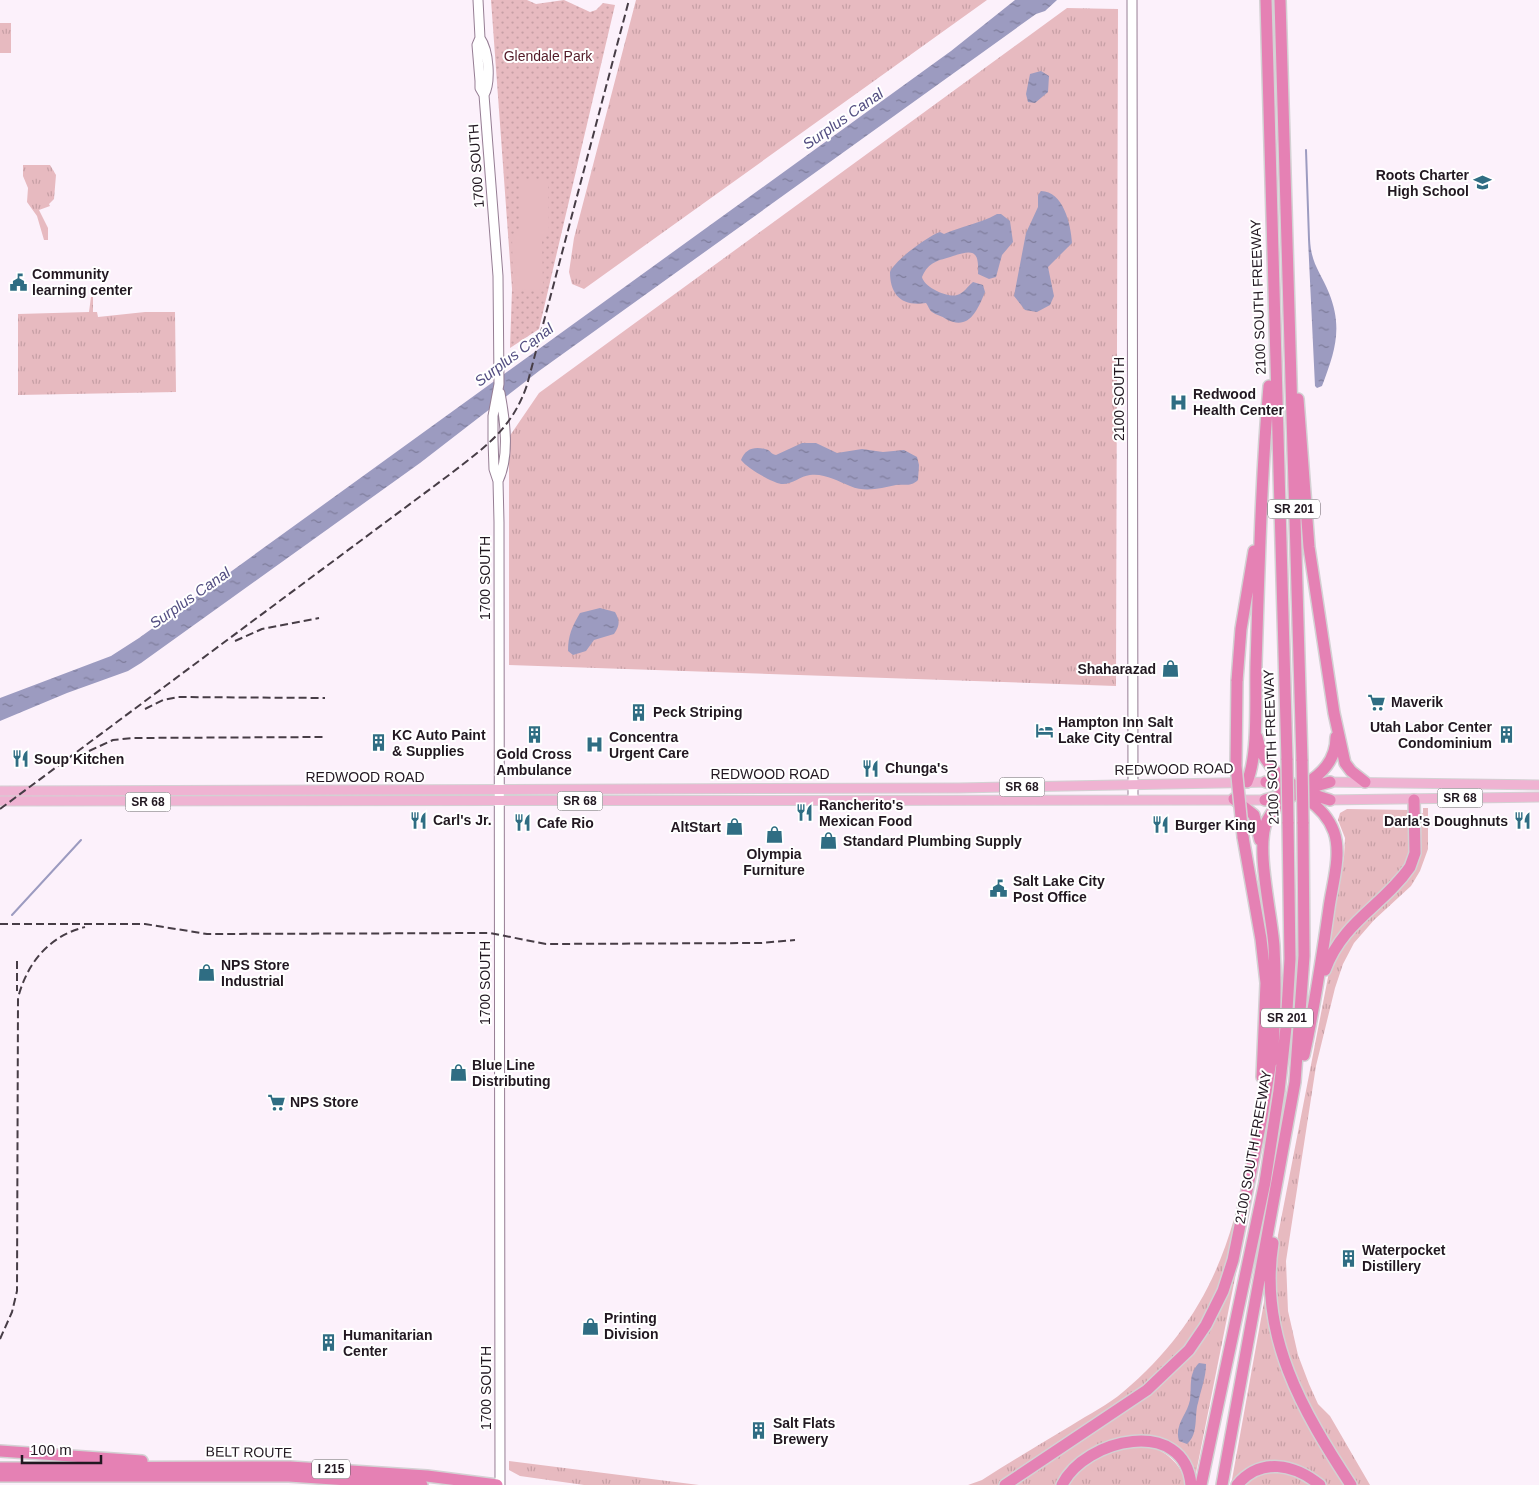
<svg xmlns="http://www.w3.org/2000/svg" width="1539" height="1485" font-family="Arial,sans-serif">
  <defs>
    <pattern id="grass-tufts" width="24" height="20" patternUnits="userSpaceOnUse" patternTransform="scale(1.25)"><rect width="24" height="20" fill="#e7bac0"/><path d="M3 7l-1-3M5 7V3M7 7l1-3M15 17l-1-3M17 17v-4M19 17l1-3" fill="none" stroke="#c69fa5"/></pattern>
    <pattern id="park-dots" width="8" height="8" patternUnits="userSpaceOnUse" patternTransform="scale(1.25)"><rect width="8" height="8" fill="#e7bac0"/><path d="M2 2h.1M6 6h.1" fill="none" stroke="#c69fa5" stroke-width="1.8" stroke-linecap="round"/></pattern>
    <pattern id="water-ripples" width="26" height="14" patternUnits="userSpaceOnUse" patternTransform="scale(1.25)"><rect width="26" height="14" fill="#9c9bc0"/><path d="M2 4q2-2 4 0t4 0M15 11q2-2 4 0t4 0" fill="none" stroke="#7f7d9c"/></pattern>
  </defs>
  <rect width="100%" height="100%" fill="#fcf1fb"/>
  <path fill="url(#grass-tufts)" d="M636,0H987L584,289L572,284L569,272L574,238Z
    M1067,8L1118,9L1116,686L509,665V437L539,393Z
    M0,23H11V53H0Z
    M23,165H50L56,175L54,199L49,204L50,206L39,210L48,228V240H44L37,216L27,202L28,188L23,176Z
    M91,297H93V312H97L98,317L145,312H175L176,392L18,395V314L89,312Z
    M1423,808H1428V849L1420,871L1411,886L1374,920L1354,943L1343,964L1335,988L1316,1066L1286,1261L1288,1311L1298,1355L1309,1384L1318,1404L1330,1416L1370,1485H1354L1300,1395L1278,1323L1275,1267L1278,1235L1330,967L1344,943L1410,876C1423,856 1421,837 1421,814L1423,813Z
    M1347,809L1411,810L1412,843L1406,867L1326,952L1344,857L1345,838L1338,820L1340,813Z
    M1234,1219H1236L1230,1254L1219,1289L1189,1344L1162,1374L1000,1485H968L982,1480C1012,1461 1042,1443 1072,1425C1089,1414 1108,1405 1123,1392C1180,1344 1214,1290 1234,1219Z
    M1237,1268L1194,1483L1169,1447L1110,1444L1057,1485H1013L1132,1407L1155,1390L1228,1290Z
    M1268,1280L1275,1341L1347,1485H1323L1277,1464L1231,1485Z
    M1148,1445C1170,1454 1179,1463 1188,1485H1064C1086,1454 1113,1450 1148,1445Z
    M509,1461L699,1485H584L520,1476L509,1470Z
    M1277,1471L1289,1473L1313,1485H1242L1259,1474Z"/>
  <path fill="url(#park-dots)" d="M491,0H527L536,4L564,0L590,12L596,10L603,3L615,5L539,329L510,348L512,289Z"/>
  <path fill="#e7bac0" d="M519,181H548L549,236H542L543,289L513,290L512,236H519Z"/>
  <path fill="url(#water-ripples)" d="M1015,0H1057L1045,11L1036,14L539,371L420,463L141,663L128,671L67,693L0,721V698L111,656L139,638L951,51Z
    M1041,71L1049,76L1048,92L1035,103L1028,102L1026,94L1030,74Z
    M1041,191C1063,191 1071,224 1072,243L1048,267L1054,296L1050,305L1037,312L1025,310L1014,296L1026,233L1038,207V195Z
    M997,214H1001L1010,221L1013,242L1002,255L996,277L989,279L978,274C979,251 974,249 953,256C938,261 929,261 922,277C924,287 947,298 957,295C963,294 968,286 973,282L983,285L985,292C977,312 968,331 946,319C942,316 936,315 932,312C929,310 928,305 926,303C902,307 890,295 890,272C895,260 928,236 940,232L944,234C962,226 979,224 997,214Z
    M1308,239H1310C1311,264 1320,271 1329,293C1343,328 1335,352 1322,386L1317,388L1315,386Z
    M802,443H816L837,453L862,449L883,452L904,450L917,457L919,465L918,480C911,487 904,484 896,485C881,488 866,493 850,486C838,481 824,473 810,475C800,476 792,485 781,484C771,482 747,468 741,460C745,449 754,446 765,449C771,450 770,454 776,455Z
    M600,608L615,612C620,621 620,625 614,634L594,640L586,651L573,655L568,651C568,635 572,627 580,613Z
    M1199,1363L1206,1364C1206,1378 1201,1389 1198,1403C1194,1415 1199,1434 1187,1444L1179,1441C1174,1425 1187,1415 1190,1400C1192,1386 1188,1374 1199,1363Z"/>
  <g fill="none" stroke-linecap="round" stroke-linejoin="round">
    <path stroke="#9c9bc0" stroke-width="2" d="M1306,150L1309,239
      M12,915L81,840"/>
    <defs>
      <path id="secondary" d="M478,0L480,38L477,45L480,81V88L484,95L498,276L499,384L493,416V440L494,469L498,481L499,522L500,1485
        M1132,0L1133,799
        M480,38C489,51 491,82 484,95
        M498,481C510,456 505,420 500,393"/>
      <path id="primary" d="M1324,782L1539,785
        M0,791L959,788L1271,782
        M1325,800L1539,797
        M0,801L1270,800"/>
      <path id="highway" d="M1266,0L1287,760
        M1280,0L1302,761
        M1298,399L1309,547L1334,713L1345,763L1351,771L1365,782
        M1237,681L1241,629L1254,551
        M1257,737C1264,773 1298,791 1330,800
        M1247,782C1259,753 1255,697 1256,664C1259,572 1261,478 1269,386
        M1266,782C1293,788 1324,804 1334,832C1342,855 1332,885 1329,908C1322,957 1315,1006 1304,1055
        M1304,785C1322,774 1336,760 1336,737
        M1234,799L1254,815L1260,840
        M1265,800L1290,793
        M1243,837L1261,939L1266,983L1262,1077
        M1325,970C1343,921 1383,906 1410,867L1415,853L1414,800
        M1272,1061C1275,1023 1276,984 1274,946C1272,916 1255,846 1267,821C1278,797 1307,788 1330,782
        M1273,1243C1258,1335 1303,1412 1351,1485
        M0,1451L142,1461
        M0,1468L290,1467L427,1476L497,1485
        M0,1476H289L422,1485
        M1005,1485L1147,1390L1189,1350L1206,1325L1223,1291L1233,1260L1262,1117L1272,1054
        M1062,1485C1085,1438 1185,1416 1191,1485
        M1201,1485L1265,1182L1279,1091L1286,1027L1290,959L1288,822
        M1222,1485L1295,1082L1304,956L1303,822
        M1237,1485C1261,1457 1294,1464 1320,1485"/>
    </defs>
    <use href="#secondary" stroke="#967e94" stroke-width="11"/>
    <use href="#primary" stroke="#d3d1d3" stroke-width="11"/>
    <use href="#highway" stroke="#d3d1d3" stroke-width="14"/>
    <use href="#secondary" stroke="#fff" stroke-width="9"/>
    <use href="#primary" stroke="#efb3d2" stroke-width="9"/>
    <use href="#highway" stroke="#e581b4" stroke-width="11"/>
    <path stroke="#473d46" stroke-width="2" stroke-dasharray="8 4" stroke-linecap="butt" d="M235,641L262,629L319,618
      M145,709L163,700L178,697L325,698
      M89,751L113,740L132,738L326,737
      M0,809L449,475C485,447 512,429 527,385L629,0
      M0,924H145L207,934L490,933L546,944L761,943L795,940
      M17,961V991
      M0,1339L12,1312L17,1291L18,998C27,963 49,936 85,927"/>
    <defs>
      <path id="highway-bridge" d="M1237,681L1236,766L1243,837
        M1287,760L1288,822
        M1302,761L1303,822"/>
    </defs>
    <use href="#highway-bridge" stroke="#d3d1d3" stroke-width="14" stroke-linecap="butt"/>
    <use href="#highway-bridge" stroke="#e581b4" stroke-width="11"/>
  </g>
  <defs>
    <symbol id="school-bare" viewBox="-9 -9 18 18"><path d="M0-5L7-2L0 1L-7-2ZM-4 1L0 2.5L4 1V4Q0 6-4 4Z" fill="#2f6d83" stroke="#fff" stroke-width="2.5" paint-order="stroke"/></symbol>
    <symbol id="civic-bare" viewBox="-9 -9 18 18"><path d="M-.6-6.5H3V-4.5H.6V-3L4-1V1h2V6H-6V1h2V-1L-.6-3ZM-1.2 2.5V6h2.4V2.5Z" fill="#2f6d83" stroke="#fff" stroke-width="2.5" paint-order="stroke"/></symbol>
    <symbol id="hospital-bare" viewBox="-9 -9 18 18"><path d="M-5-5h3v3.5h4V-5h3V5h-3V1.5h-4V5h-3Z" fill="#2f6d83" stroke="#fff" stroke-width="2.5" paint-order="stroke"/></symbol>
    <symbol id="shop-bare" viewBox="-9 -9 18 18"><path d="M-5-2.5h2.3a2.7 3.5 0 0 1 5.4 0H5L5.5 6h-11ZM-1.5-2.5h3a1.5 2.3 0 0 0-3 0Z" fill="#2f6d83" stroke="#fff" stroke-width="2.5" paint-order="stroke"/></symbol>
    <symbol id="supermarket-bare" viewBox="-9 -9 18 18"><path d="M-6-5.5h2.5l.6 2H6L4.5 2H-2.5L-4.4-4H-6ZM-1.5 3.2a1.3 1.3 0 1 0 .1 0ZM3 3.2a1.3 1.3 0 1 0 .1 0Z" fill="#2f6d83" stroke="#fff" stroke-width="2.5" paint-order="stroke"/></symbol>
    <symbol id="building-bare" viewBox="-9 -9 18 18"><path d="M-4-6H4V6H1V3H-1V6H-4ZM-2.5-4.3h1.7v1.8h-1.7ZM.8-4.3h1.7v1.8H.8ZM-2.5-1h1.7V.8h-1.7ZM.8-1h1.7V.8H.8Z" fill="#2f6d83" stroke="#fff" stroke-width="2.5" paint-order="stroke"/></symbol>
    <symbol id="hotel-bare" viewBox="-9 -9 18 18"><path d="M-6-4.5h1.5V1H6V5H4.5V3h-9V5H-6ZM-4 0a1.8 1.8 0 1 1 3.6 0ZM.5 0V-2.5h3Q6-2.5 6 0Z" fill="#2f6d83" stroke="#fff" stroke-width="2.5" paint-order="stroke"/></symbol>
    <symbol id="restaurant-bare" viewBox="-9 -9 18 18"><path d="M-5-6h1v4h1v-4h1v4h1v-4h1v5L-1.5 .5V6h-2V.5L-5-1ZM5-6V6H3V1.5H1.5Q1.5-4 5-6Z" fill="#2f6d83" stroke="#fff" stroke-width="2.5" paint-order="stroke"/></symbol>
  </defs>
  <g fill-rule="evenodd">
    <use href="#school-bare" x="1470" y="170" width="25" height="25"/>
    <use href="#civic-bare" x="6" y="270" width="25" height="25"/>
    <use href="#hospital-bare" x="1166" y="390" width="25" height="25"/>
    <use href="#shop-bare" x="1158" y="656" width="25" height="25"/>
    <use href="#supermarket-bare" x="1364" y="690" width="25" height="25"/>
    <use href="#building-bare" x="626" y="700" width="25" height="25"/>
    <use href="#hotel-bare" x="1032" y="718" width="25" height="25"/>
    <use href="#building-bare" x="522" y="722" width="25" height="25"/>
    <use href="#building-bare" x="1494" y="722" width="25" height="25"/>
    <use href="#building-bare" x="366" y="730" width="25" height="25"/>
    <use href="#hospital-bare" x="582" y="732" width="25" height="25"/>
    <use href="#restaurant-bare" x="8" y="746" width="25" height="25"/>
    <use href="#restaurant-bare" x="858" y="756" width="25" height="25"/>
    <use href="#restaurant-bare" x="792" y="800" width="25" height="25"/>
    <use href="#restaurant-bare" x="406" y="808" width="25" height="25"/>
    <use href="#restaurant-bare" x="1510" y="808" width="25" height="25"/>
    <use href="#restaurant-bare" x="510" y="810" width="25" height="25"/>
    <use href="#restaurant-bare" x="1148" y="812" width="25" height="25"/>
    <use href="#shop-bare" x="722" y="814" width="25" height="25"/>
    <use href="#shop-bare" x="762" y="822" width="25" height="25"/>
    <use href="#shop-bare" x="816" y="828" width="25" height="25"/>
    <use href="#civic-bare" x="986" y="876" width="25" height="25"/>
    <use href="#shop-bare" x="194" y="960" width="25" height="25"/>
    <use href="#shop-bare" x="446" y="1060" width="25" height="25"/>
    <use href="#supermarket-bare" x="264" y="1090" width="25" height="25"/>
    <use href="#building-bare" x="1336" y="1246" width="25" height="25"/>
    <use href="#shop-bare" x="578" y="1314" width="25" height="25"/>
    <use href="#building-bare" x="316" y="1330" width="25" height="25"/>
    <use href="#building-bare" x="746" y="1418" width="25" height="25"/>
  </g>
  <g text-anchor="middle" stroke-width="4" stroke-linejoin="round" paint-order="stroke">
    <g fill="#fff" stroke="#645d64" stroke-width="1">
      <rect x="1268" y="499.5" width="52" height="19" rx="4"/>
      <rect x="999.5" y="777.5" width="45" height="19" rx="4"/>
      <rect x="1437.5" y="788.5" width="45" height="19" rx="4"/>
      <rect x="557.5" y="791.5" width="45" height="19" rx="4"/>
      <rect x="125.5" y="792.5" width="45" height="19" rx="4"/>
      <rect x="1261" y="1008.5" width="52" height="19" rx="4"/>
      <rect x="312" y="1459.5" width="38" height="19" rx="4"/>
    </g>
    <g font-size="12" font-weight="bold" fill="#221821">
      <text x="1294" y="513">SR 201</text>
      <text x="1022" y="791">SR 68</text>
      <text x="1460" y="802">SR 68</text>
      <text x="580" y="805">SR 68</text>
      <text x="148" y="806">SR 68</text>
      <text x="1287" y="1022">SR 201</text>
      <text x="331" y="1473">I 215</text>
    </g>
    <g font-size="14" fill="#521a27" stroke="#fff">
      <text x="548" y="61">Glendale Park</text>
    </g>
    <g font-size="14" fill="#221821" stroke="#fff">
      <text transform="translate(476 166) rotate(-94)" y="5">1700 SOUTH</text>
      <text transform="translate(1258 297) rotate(-92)" y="5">2100 SOUTH FREEWAY</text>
      <text transform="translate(1119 399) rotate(-90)" y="5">2100 SOUTH</text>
      <text transform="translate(485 578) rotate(-90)" y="5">1700 SOUTH</text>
      <text transform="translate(1271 747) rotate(-92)" y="5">2100 SOUTH FREEWAY</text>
      <text transform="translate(1174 769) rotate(-1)" y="5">REDWOOD ROAD</text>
      <text x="770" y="779">REDWOOD ROAD</text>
      <text x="365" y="782">REDWOOD ROAD</text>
      <text transform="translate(485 983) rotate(-90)" y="5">1700 SOUTH</text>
      <text transform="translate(1253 1147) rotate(-80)" y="5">2100 SOUTH FREEWAY</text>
      <text transform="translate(486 1388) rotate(-90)" y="5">1700 SOUTH</text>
      <text transform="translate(249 1452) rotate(1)" y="5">BELT ROUTE</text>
    </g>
    <g font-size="14" font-weight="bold" fill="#221821" stroke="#fff" text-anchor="start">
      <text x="1469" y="180" text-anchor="end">Roots Charter<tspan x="1469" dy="16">High School</tspan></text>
      <text x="32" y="279">Community<tspan x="32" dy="16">learning center</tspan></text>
      <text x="1193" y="399">Redwood<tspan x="1193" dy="16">Health Center</tspan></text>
      <text x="1156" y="674" text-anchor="end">Shaharazad</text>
      <text x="1391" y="707">Maverik</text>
      <text x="653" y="717">Peck Striping</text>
      <text x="1058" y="727">Hampton Inn Salt<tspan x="1058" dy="16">Lake City Central</tspan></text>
      <text x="1492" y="732" text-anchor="end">Utah Labor Center<tspan x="1492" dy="16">Condominium</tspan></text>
      <text x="392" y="740">KC Auto Paint<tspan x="392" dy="16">&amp; Supplies</tspan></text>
      <text x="609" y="742">Concentra<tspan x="609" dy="16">Urgent Care</tspan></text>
      <text x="534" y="759" text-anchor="middle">Gold Cross<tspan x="534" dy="16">Ambulance</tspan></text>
      <text x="34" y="764">Soup Kitchen</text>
      <text x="885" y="773">Chunga's</text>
      <text x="819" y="810">Rancherito's<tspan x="819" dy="16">Mexican Food</tspan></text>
      <text x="433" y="825">Carl's Jr.</text>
      <text x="1508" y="826" text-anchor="end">Darla's Doughnuts</text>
      <text x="537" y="828">Cafe Rio</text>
      <text x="1175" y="830">Burger King</text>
      <text x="721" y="832" text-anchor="end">AltStart</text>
      <text x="843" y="846">Standard Plumbing Supply</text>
      <text x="774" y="859" text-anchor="middle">Olympia<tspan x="774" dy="16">Furniture</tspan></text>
      <text x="1013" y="886">Salt Lake City<tspan x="1013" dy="16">Post Office</tspan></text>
      <text x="221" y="970">NPS Store<tspan x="221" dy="16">Industrial</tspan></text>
      <text x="472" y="1070">Blue Line<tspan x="472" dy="16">Distributing</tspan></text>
      <text x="290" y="1107">NPS Store</text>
      <text x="1362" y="1255">Waterpocket<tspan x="1362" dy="16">Distillery</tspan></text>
      <text x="604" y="1323">Printing<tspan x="604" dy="16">Division</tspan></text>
      <text x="343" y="1340">Humanitarian<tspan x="343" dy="16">Center</tspan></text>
      <text x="773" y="1428">Salt Flats<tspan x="773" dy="16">Brewery</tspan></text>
    </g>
    <g font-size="15" font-style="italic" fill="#524d81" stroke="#fff">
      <text transform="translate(843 119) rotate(-35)" y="5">Surplus Canal</text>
      <text transform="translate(514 355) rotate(-37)" y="5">Surplus Canal</text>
      <text transform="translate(190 598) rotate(-35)" y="5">Surplus Canal</text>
    </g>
  </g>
  <path d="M22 1455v8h79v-8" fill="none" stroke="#221821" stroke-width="2.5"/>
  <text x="30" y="1455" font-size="15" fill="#221821" stroke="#ffffff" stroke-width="4" paint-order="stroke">100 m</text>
</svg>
